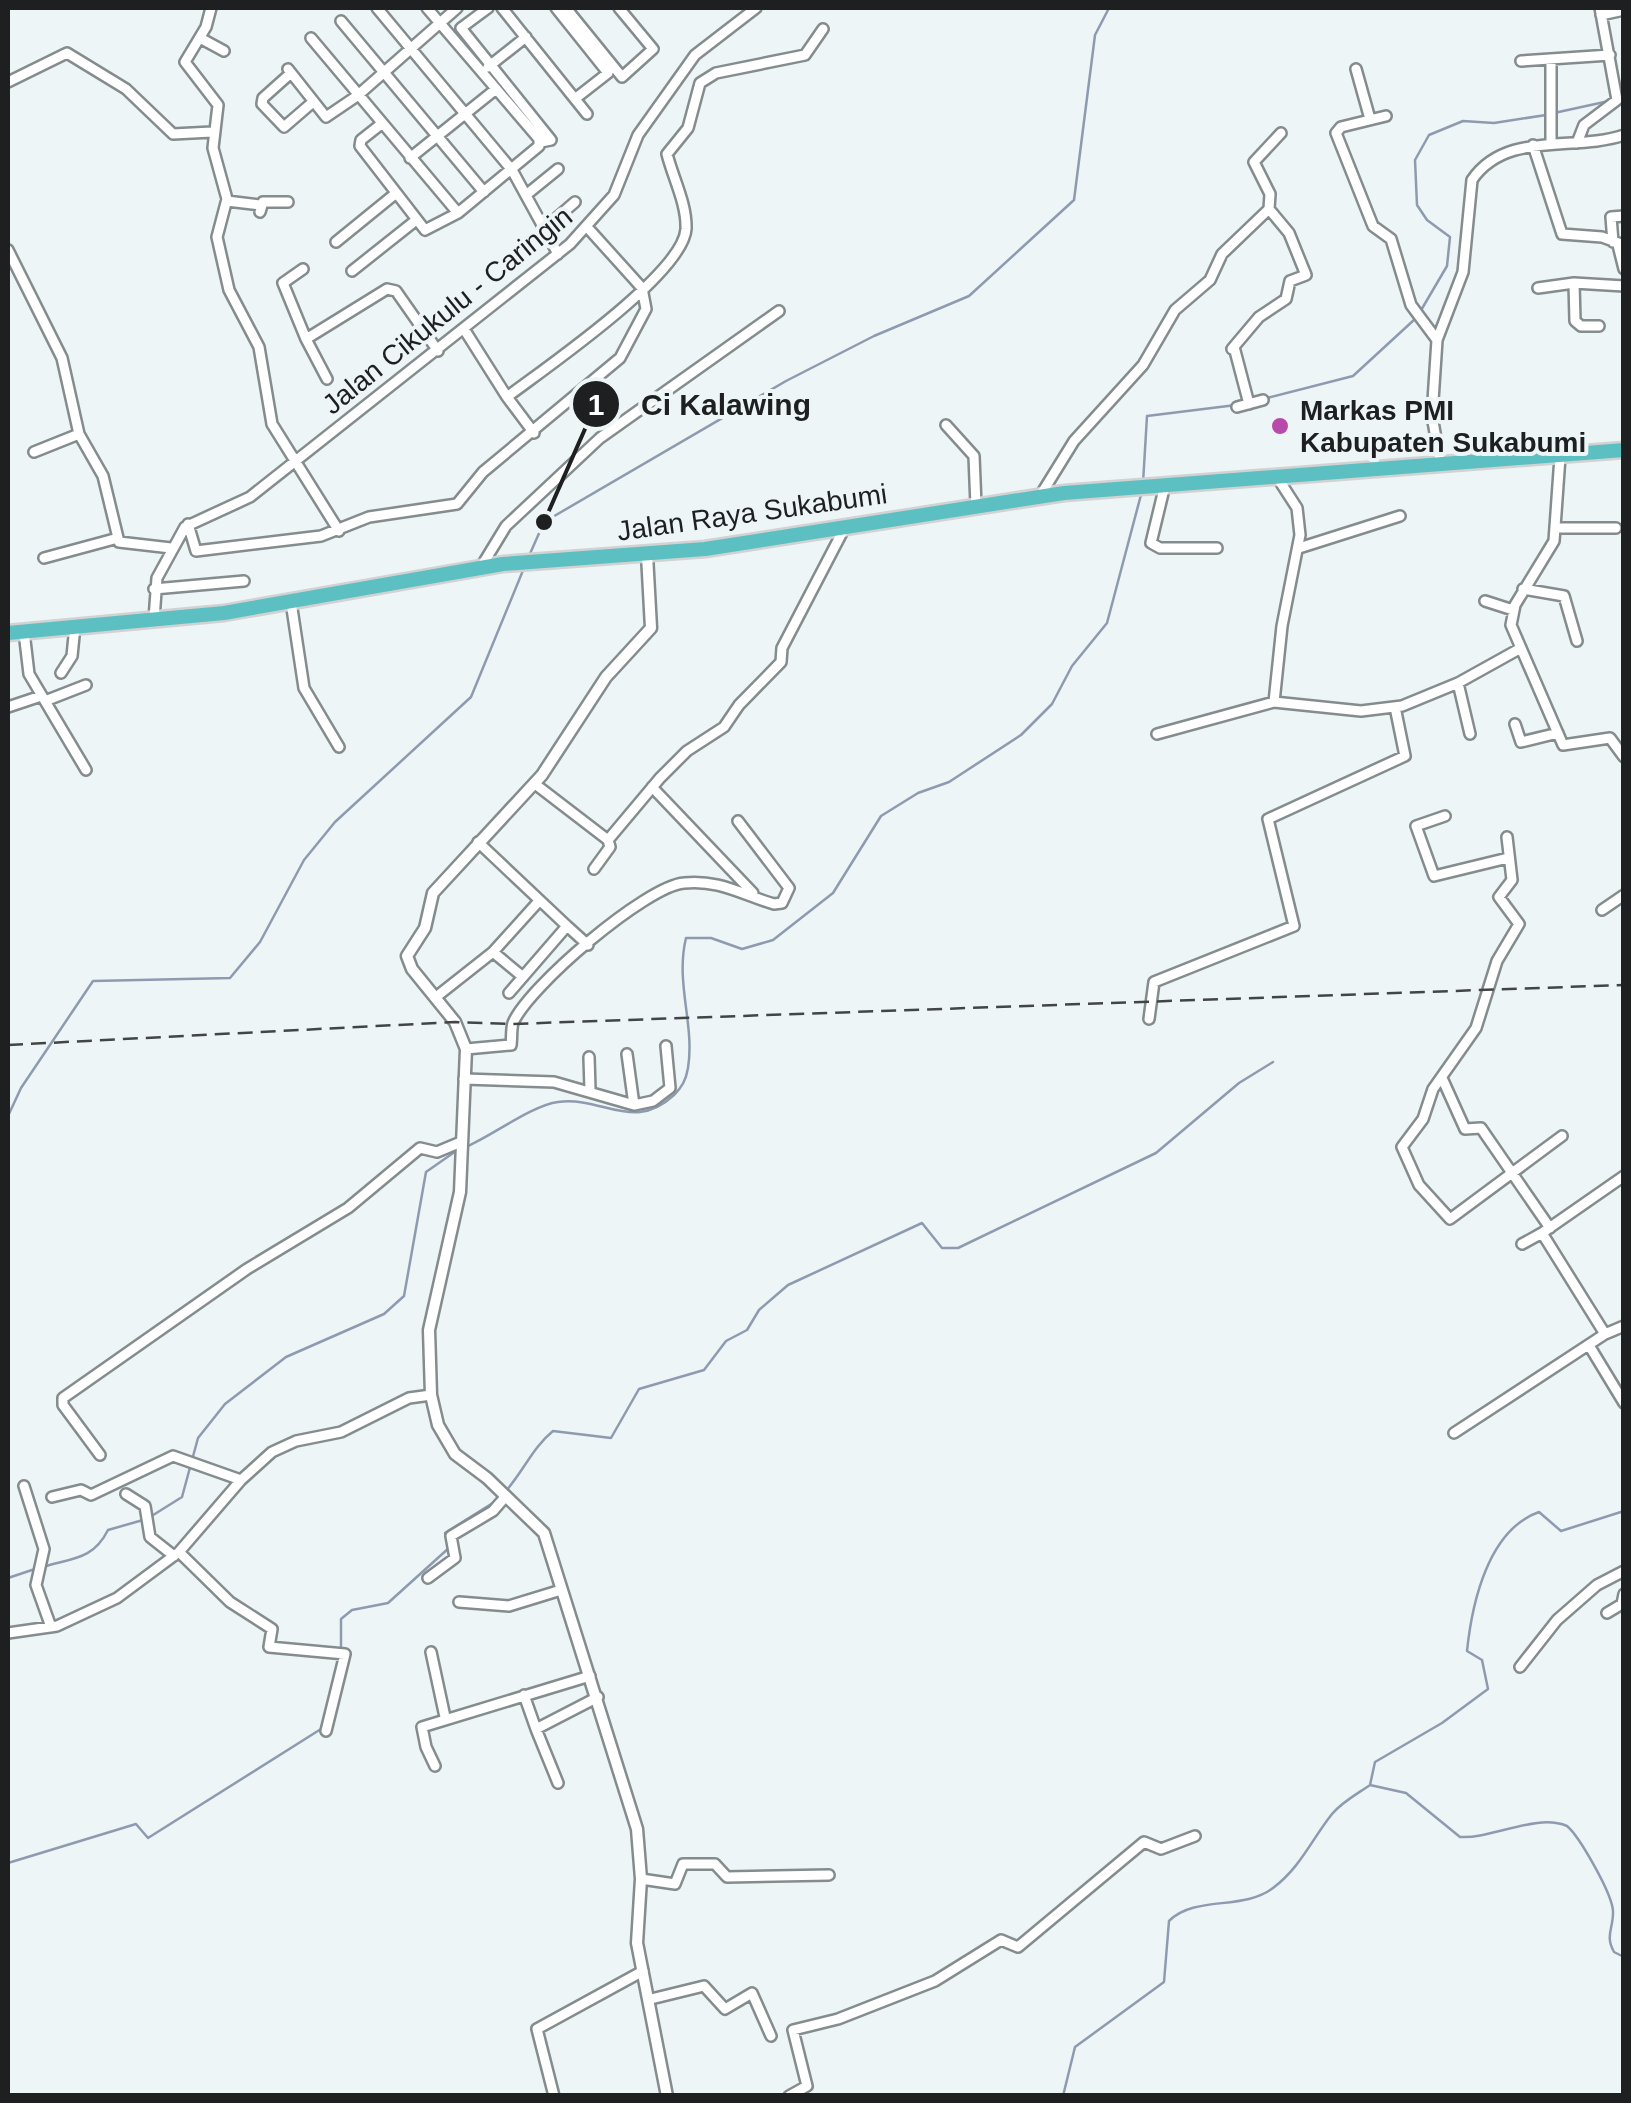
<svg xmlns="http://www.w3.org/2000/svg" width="1631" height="2103" font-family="Arial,sans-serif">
  <rect width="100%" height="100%" fill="#eef5f7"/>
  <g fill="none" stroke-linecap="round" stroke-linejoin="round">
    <path stroke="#8e9ab0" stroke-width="2.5" d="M1554,113L1609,101
      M1420,312L1447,266L1450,237L1427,220L1417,205L1415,160L1429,135L1463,121L1494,123L1546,115
      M1263,399L1353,376L1415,319
      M1143,483L1147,416L1236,405
      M529,556L544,522L786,381L874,336L969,296L1074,200L1095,35L1109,8
      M8,1116L21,1088L93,981L230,978L260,942L304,860L335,822L471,697L524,568
      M468,1146C493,1135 533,1105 558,1102C604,1096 633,1133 674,1095C682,1087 686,1080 688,1068C695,1025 675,983 686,938H711L742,949L773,940L833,893L881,816L918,793L949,782L1021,735L1052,704L1072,666L1107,623L1142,491
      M505,1492C523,1472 533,1447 553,1431L611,1438L639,1389L704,1370L726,1341L747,1330L759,1310L788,1285L922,1223L942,1248H958L1156,1153L1239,1083L1273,1062
      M150,1517L182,1497L198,1438L225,1404L286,1357L384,1314L404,1296L426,1172L456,1151
      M448,1540L445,1533L496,1501
      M43,1567C72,1558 93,1560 108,1530L143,1520
      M8,1578L35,1569
      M341,1651V1619L352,1610L388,1603L450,1547
      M1370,1785L1375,1762L1442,1723L1488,1689L1482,1660L1467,1651C1472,1603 1488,1530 1539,1512L1561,1531L1624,1511
      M8,1863L136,1824L148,1838L321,1729L326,1711
      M1063,2096L1075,2047L1164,1982L1169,1921C1195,1895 1243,1911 1273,1888C1300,1868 1312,1839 1332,1814C1342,1802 1357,1794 1370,1785L1406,1793L1460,1837C1493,1839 1536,1813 1567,1826C1579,1836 1614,1896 1613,1913C1613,1929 1605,1936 1614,1952L1624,1957"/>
    <defs>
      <path id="minor" d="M211,8L206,27L185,62L218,105L213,148L227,199L217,237L229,290L259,347L272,424L339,531
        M377,8L512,170L558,254
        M488,8L461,28L551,140L541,142
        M502,8L587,114
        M556,8L608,73L576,98
        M566,8L622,77L653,49L619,8
        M1601,15L1624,10
        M341,21L484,192
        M200,38L224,51
        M311,38L458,213
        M1521,61L1610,55
        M1551,61V142
        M488,67L526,37
        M288,69L326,117L357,96L457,8
        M1356,69L1370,119
        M291,73L263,98L262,104L284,127L313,102
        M8,82L67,53L126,89L173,134L212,132
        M1386,116L1341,127L1336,133L1373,226L1391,239L1411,305L1437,340
        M380,125L361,140L360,146L425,230L458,213L539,146V139L427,8
        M1577,143L1584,125L1617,100L1600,8
        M1533,145L1562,234L1602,237L1624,245
        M410,158L496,89
        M526,195L558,169
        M227,201L260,205
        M260,212L263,202H288
        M544,229L575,202
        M336,242L395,194
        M1613,242L1611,217L1624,216
        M1618,245L1624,269
        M8,250L62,358L79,434L103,476L119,542L171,548
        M303,269L283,283L306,339
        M352,271L415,221
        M1574,283L1575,321L1581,326H1599
        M1538,288L1574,283L1624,286
        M464,329L507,397C544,369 683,274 686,229C687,204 673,178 667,154L688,128L700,83L716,73L805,55L823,29
        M1234,347L1249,404
        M1232,349L1259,317L1286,299L1290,281L1306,275L1289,233L1269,209
        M327,379L306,339L387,289L396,291L438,351
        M507,397L534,433
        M1237,407L1263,400
        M946,425L974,456L976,506
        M34,452L79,434
        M1560,457L1554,541L1515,605L1511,625L1563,745L1610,738L1624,757
        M1441,466L1432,416L1437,340L1463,272L1472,180C1506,130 1575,152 1624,135
        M1165,485L1151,543L1160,548H1217
        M1040,496L1074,441L1143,365L1175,310L1210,280L1222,254L1269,209L1270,194L1254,162L1281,133
        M188,524L196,551L321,536L369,517L457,504L483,472L620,358L646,309L642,288L587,227
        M1556,528H1616
        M1299,548L1400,516
        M44,558L118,538
        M481,567L506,526L600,438L779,311
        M154,589L244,581
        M1523,589L1564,596L1577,641
        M1485,601L1513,610
        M291,602L304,688L339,747
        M154,619L157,578L185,527L250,497L570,244L614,195L638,135L695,55L756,8
        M24,632L29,674L86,770
        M61,673L72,656L75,626
        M1458,683L1470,734
        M45,701L86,685
        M1274,702L1282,626L1300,535L1297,508L1277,477
        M8,707L41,696
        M1515,724L1521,742L1558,733
        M1157,734L1274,702L1361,711L1402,706L1458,683L1521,648
        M535,784L608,840
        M652,787L753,893
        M1445,816L1416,826L1434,876L1508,858
        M1507,837L1512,880L1499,897L1519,924L1497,961L1476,1028L1433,1089L1423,1119L1402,1147L1419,1185L1450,1219L1562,1136
        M478,842L567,926L509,993
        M594,869L610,847L608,840L660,778L687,751L724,727L739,705L781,662L782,648L845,527
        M1602,910L1624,895
        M567,926L588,945
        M523,977L493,952L539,901
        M436,997L493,952
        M1149,1019L1154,982L1294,926L1268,819L1405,756L1395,707
        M466,1049L511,1045C512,1039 511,1029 513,1023C528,987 646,886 684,883C718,879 743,895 774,904L782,903L789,888L738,821
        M627,1054L634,1105
        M589,1057L590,1090
        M1442,1078L1465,1129L1481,1128L1550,1228
        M464,1079L554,1082L634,1105L653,1101L670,1088L666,1046
        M1522,1244L1542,1233
        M1605,1334L1624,1326
        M1590,1347L1624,1403
        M1454,1433L1605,1334L1542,1233L1624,1176
        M100,1455L63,1405V1398L247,1269L348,1208L420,1148L437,1152L461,1142
        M24,1486L44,1549L36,1585L51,1627
        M126,1494L145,1506L150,1537L174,1556
        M52,1497L81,1490L91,1495L173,1456L241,1480
        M179,1552L230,1602L272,1629L269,1647L345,1654L326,1731
        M428,1578L455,1558L451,1536L493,1511L506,1496
        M459,1602L509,1606L561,1590
        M1607,1613L1622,1604L1624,1594
        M8,1633L57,1626L117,1598L179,1552L241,1480L272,1452L296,1441L341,1432L409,1398L431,1395
        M431,1652L445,1717
        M1520,1667L1557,1620L1597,1585L1624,1571
        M524,1695L536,1729L598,1697
        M536,1729L558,1783
        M435,1766L426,1747L422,1727L590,1676
        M641,1879L675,1884L683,1864H715L727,1877L829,1875
        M651,1999L704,1986L725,2009L752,1993L771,2036
        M554,2096L537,2029L643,1971
        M789,2096L807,2086L793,2030L838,2019L935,1981L1001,1940L1018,1947L1144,1842L1161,1849L1195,1836"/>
      <path id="tertiary" d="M647,555L651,628L606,677L542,775L433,893L425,928L407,956L412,969L455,1022L466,1049L460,1192L429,1330L431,1395L438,1425L455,1454L487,1478L544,1533L637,1829L641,1879L637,1943L667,2096"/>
      <path id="trunk" d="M8,633L224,613L503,564L705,549L1064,493L1624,450"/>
    </defs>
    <use href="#minor" stroke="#858c8e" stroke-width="14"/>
    <use href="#tertiary" stroke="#858c8e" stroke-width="15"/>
    <use href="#trunk" stroke="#d2d2d2" stroke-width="19"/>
    <use href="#minor" stroke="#fff" stroke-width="9"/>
    <use href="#tertiary" stroke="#fff" stroke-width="10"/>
    <use href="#trunk" stroke="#5cc0c3" stroke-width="14"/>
    <path stroke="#424546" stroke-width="2.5" stroke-dasharray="15 8" stroke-linecap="butt" d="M8,1045L455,1022L512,1024L1624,985"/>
  </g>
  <circle fill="#b74aaa" stroke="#eef5f7" stroke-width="4" cx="1280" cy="426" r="10"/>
  <g text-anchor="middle" stroke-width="8" stroke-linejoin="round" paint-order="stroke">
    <g font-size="28" fill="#1d1f20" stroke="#eef5f7">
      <text transform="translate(447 310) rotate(-39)" y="10">Jalan Cikukulu - Caringin</text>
      <text transform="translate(752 512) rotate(-8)" y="10">Jalan Raya Sukabumi</text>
    </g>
    <g font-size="28" font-weight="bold" fill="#1d1f20" stroke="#eef5f7" text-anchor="start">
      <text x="1300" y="420">Markas PMI<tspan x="1300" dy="32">Kabupaten Sukabumi</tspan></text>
    </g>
  </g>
  <path fill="none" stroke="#1d1f20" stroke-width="4" d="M544 522L596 404"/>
  <g fill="#1d1f20" stroke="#eef5f7" stroke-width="4">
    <circle cx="544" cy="522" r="10"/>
    <circle cx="596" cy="404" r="25"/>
  </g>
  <g font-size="30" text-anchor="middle" font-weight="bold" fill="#fff">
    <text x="596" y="415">1</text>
  </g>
  <g font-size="30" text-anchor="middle" font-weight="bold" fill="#1d1f20" stroke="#eef5f7" stroke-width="8" stroke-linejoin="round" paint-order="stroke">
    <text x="726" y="415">Ci Kalawing</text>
  </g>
  <rect width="1631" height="2103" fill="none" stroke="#1d1f20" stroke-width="20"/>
</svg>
